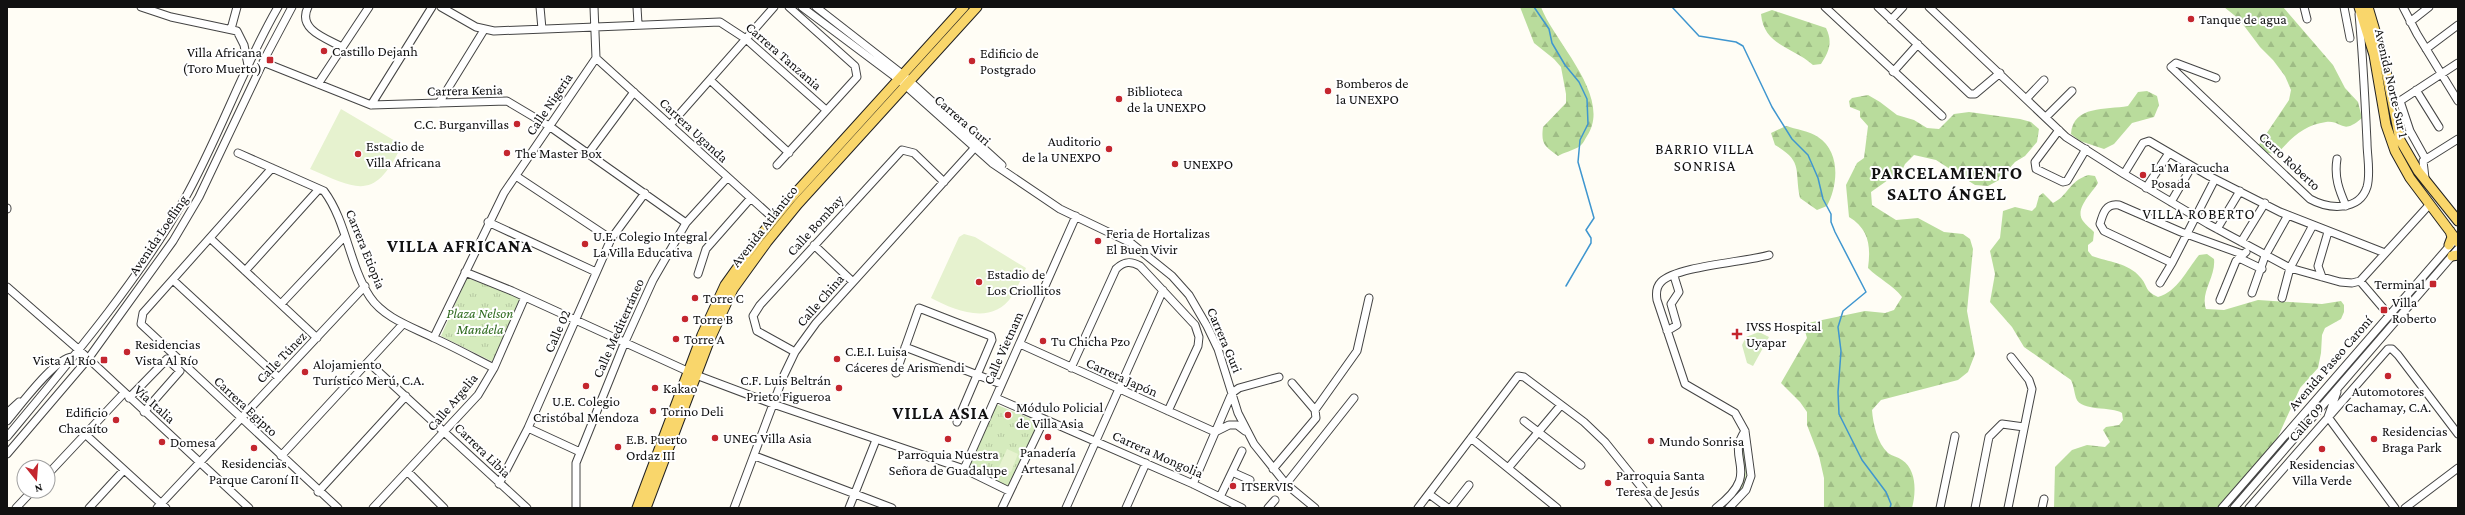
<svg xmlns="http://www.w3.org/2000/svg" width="2465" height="515" font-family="'Crimson Pro',serif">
  <defs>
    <pattern id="forest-firs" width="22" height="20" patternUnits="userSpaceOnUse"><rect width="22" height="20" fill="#b9dc9c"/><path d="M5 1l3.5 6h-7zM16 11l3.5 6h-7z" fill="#9ebc85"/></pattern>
    <pattern id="park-tufts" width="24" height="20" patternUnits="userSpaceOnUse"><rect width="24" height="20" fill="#d5ebbd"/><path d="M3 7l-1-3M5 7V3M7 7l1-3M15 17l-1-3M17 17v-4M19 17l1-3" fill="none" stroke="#b6c8a1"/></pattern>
  </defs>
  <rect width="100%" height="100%" fill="#fffdf5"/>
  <path fill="#d5ebbd" d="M1759,332L1769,337L1753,366L1747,363L1742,345L1746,337Z
    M1745,431L1750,481L1729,508H1716L1737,489L1739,447Z"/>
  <path fill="url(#forest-firs)" d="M1520,7H1541C1554,42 1613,97 1587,136C1585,139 1583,144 1580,146C1573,151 1564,152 1558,156C1544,146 1541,144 1543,127L1566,103V94L1561,67L1554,59L1534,43Z
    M2224,7H2283L2333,65L2345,88L2358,102L2362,118C2341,136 2343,120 2326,122C2304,125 2291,138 2277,154L2267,153L2258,146L2289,100L2291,90L2285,76L2273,60L2260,47L2239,19Z
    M1772,10L1826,28C1833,42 1829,52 1821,64L1813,65C1792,46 1764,46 1761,14Z
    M2147,91L2157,96L2159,105L2154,117L2132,123L2114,144L2104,149L2080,141L2071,134C2073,105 2106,110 2128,106L2138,92Z
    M1868,95L1880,102L1897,115L1914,120L1927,128L1939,129L1954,114L1969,112L2020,119L2031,122L2039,129L2037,142L2025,156L2015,162L1999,180L1988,186L1975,185L1936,160L1914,155L1905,164L1900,175L1888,180L1871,192L1872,205L1896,220L1918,218L1944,232L1963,234L1970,239L1973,249L1967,311L1975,354L1968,372L1958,380L1881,400L1872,410C1873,423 1877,443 1888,453C1892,456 1898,457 1902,460C1917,470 1916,493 1912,508H1824V478L1819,456L1807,425V412L1800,402L1781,383L1807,338L1803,324L1865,311L1885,313L1894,310L1902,297C1893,285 1879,279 1868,268C1871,246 1869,229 1849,217L1846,185L1857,163L1864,158L1868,126L1860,117V111L1850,107L1849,101L1852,98Z
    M1786,126C1795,129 1810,131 1818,137C1841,152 1838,185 1827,206L1817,210L1800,198C1794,170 1804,162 1775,145L1771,133Z
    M2088,175L2095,176L2098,183C2092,193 2074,209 2083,221C2086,225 2091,229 2094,232L2093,241L2088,245V251L2092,256C2108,262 2129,263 2140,277C2148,285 2144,291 2158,297C2178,291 2186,271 2199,255L2207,254L2214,259C2216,277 2200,292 2206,309L2224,310L2258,300L2322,304L2341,301L2344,305V312L2341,319L2325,328L2322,335L2321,353L2318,368L2300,388L2272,450L2222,508H2054L2055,467L2072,450L2087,445L2105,447L2110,442L2103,430L2106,427L2119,425L2123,420L2122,413C2112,406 2081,412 2076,398C2074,392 2074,386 2071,380L2024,347L2012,327L1990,302L1995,274L1990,251L2000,238L2003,211L2015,207L2032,211L2036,207L2039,196L2043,193L2053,203C2068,196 2068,182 2088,175Z"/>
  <path fill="url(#park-tufts)" d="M467,278L521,297L493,362L441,336Z
    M993,403L1041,423L1008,489L966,468Z"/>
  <path fill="#e6f2cf" d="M341,109L402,145C375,200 360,191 310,169Z
    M964,234L975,237L1026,268C1022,277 1018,287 1012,296C992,326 956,311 931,298L959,237Z
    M1007,449L1018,454L1011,472L999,467Z"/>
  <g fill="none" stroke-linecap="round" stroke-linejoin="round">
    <path stroke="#3f96cf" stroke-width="1.5" d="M1534,7L1549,29L1552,43L1565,65L1579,82L1587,99L1588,124L1580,140L1578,162L1594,218L1586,230L1591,238V243L1566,286
      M1672,7L1699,36L1736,42L1743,46L1772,107L1792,139L1808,155L1818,178L1823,199L1831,214V222L1835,232L1866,292L1843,311L1838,327L1841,351L1838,392L1839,414L1862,460L1886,492L1891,504L1890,508"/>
    <defs>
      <path id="minor" d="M141,7L171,17L237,31L244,45L248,65
        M308,7C297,29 325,38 342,47
        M441,7L476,27L494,31L720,22L746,39L826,110
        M540,7L542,29
        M637,7L638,24
        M802,7L898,79L992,163L1060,209L1131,243L1172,276L1189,295L1207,326L1218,349L1238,413L1254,444L1286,484L1315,508
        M816,7L902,74L1002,165
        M1825,7L1942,116
        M1878,7L1970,94H1975L2000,73
        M1929,7L2066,137L2124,174L2208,224L2290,268L2340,282L2352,283L2360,281L2430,204
        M2304,7L2307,19
        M2344,7L2350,38
        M2403,7L2417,34L2458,101
        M1891,20L1903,7
        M2410,22L2429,7
        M231,29L237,7
        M2426,49L2458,25
        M596,58L774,219
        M263,62L371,105L507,101L549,126L686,223
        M1893,72L1918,44
        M2216,78L2176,63L2171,67L2310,199C2328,209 2359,212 2367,187C2371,173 2367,156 2367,142C2365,99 2363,57 2359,14
        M710,80L789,153
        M318,84L369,7
        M2416,90L2439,127
        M2027,98L2044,80
        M439,103L484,30
        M371,105L432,7
        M2046,117L2072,91
        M670,125L774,7
        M2059,130L2035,162L2036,169L2063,182L2067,181L2086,149
        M238,153L324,191C347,222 349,265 370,297C384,318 412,327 434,338C454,347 474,358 494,368
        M588,154L634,92
        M2425,158L2410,131L2400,101L2458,63
        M2337,159C2334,177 2339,190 2346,206
        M777,165L857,77L855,66L789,7
        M272,168L143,313L141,324L338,508
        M2124,174L2143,143L2149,141L2209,176L2280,212L2385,253
        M516,176L611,239
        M2425,178L2423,161L2458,139
        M2146,188L2169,153
        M2171,202L2192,166
        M7,208V209
        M488,222L596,272
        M2217,229L2240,191
        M211,239L317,338
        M2241,242L2265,203
        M814,245L853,282
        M2239,258L2262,269
        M2172,263L2104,231L2100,224C2103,213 2106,203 2119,205L2181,232L2242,254
        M245,271L319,189
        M465,272L512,291L696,375L773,404L964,469L1009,491
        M698,274L706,249L750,199
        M2322,277L2318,266L2328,232
        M173,280L279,378
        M2360,281L2389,315
        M2160,283L2172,263L2215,179
        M7,287L78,349L249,508
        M2252,293L2265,256L2288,215
        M2282,298L2290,268L2313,225
        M2220,300L2236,261L2246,252
        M281,304L344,237
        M1667,331L1677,325L1671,304L1679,292L1674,276
        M434,337L504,193L596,58L594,7
        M1020,344L1215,432
        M905,347L1001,384
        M795,352L757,331L753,316L760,305L902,150L914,153L944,182
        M368,362L527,508
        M1071,368L1116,269C1124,261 1131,261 1140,266L1195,325L1199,337L1198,346L1168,411
        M896,373L919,308L991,336L992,340L957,422
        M2337,392L2328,417L2395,508
        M129,398L167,359L180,371L144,412
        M996,398L1193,484L1242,508
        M1315,410L1357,351L1369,298
        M7,413L19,402
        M7,421C19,407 55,358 72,357
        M1524,421L1581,465
        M528,428L580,452
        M1215,432L1229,425H1237L1245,431
        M85,434L166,508
        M7,437C70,361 135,285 184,200C219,138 242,69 278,7
        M1471,438L1557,508
        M7,454L88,359L173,241L199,197L266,56L292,7
        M281,456L403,324
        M755,456L892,508
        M1509,467L1561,405
        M964,469L1076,216
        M1273,469L1316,418L1315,410L1292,383
        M408,472L444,508
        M1232,472L1250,480
        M48,474L124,393
        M499,484L528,428L611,239L645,193
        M1193,484L1232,393L1239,388L1279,377
        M1286,484L1354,398
        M318,492L406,396
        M1429,494L1448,508
        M1220,497L1242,451
        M16,508L32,491
        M89,508L124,470
        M157,508L365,286
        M373,508L478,395L494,368L525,297
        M576,508V463L624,344L653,280L686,223L727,178
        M734,508L784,375L795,352L816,323L979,143
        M849,508L876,440
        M1002,508L1044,420
        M1066,508L1163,290
        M1126,508L1146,463
        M1268,508L1275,500
        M1418,508L1518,376L1524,377L1584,422L1605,442L1658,508
        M1451,508L1469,485
        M1716,508C1764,471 1724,461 1745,431
        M1729,508L1746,490L1751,476L1745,431L1735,413L1685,384L1657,300C1656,294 1656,287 1661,282C1677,266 1746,262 1769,255
        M1940,508L1955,436
        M1975,508L1989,437L2002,424L2024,427
        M2008,508L2032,389L2029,380L2011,357
        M2042,508L2044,499
        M2222,508L2453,242
        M2234,508L2458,249
        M2249,508L2388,349H2392L2398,355L2458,434
        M2405,508L2458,468"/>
      <path id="major" d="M2359,7L2374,55L2386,125L2395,151L2410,178L2458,242
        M2368,7L2384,61L2400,140L2418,171L2458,221
        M2449,245L2452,237L2450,231
        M2452,256L2458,255
        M637,508L702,335L725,285L760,236L791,198L964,7
        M646,508L710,339L733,289L767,242L798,204L977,7"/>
    </defs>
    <use href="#minor" stroke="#444" stroke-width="9"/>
    <use href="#major" stroke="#222" stroke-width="11"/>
    <use href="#minor" stroke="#fff" stroke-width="7"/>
    <use href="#major" stroke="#f9d66b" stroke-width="9"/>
  </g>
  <g fill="#c4262e" stroke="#fff" stroke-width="1.5">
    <circle cx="2191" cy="19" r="4"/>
    <circle cx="324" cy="51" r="4"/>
    <rect x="266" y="56" width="8" height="8" rx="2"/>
    <circle cx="972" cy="61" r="4"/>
    <circle cx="1328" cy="91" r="4"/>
    <circle cx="1119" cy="99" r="4"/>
    <circle cx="517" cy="124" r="4"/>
    <circle cx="1109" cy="149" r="4"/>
    <circle cx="507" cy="153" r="4"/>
    <circle cx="358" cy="154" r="4"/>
    <circle cx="1175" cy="164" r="4"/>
    <circle cx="2143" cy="175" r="4"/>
    <circle cx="1098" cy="241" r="4"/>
    <circle cx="585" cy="244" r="4"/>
    <circle cx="979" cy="282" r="4"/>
    <rect x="2429" y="280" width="8" height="8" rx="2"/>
    <circle cx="695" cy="298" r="4"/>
    <rect x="2380" y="306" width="8" height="8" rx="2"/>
    <circle cx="685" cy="319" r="4"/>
    <path d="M1735 328h4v4h4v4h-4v4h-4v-4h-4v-4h4z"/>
    <circle cx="676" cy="339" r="4"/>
    <circle cx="1043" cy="341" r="4"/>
    <circle cx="127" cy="352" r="4"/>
    <circle cx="837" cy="359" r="4"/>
    <rect x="100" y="356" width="8" height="8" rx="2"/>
    <circle cx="305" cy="372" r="4"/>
    <circle cx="2388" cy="376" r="4"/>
    <circle cx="586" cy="386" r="4"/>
    <circle cx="655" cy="388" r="4"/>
    <circle cx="839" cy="388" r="4"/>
    <circle cx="653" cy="411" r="4"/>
    <circle cx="1008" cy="415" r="4"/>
    <circle cx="116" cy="420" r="4"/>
    <circle cx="1048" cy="437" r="4"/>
    <circle cx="715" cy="438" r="4"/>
    <circle cx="948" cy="439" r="4"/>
    <circle cx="2374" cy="439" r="4"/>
    <circle cx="1651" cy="441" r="4"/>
    <circle cx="162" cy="442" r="4"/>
    <circle cx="618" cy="447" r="4"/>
    <circle cx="254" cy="448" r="4"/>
    <circle cx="2322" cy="449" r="4"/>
    <circle cx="1608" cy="483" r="4"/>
    <circle cx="1233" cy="486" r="4"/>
  </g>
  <g text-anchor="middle" stroke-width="4" stroke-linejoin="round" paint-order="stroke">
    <g font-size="14" fill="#111" stroke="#fff" text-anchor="start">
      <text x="2199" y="24">Tanque de agua</text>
      <text x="332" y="56">Castillo Dejanh</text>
      <text x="262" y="57" text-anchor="end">Villa Africana<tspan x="262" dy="16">(Toro Muerto)</tspan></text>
      <text x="980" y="58">Edificio de<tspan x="980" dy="16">Postgrado</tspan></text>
      <text x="1336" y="88">Bomberos de<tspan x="1336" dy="16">la UNEXPO</tspan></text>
      <text x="1127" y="96">Biblioteca<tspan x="1127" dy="16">de la UNEXPO</tspan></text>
      <text x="509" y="129" text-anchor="end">C.C. Burganvillas</text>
      <text x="1101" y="146" text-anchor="end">Auditorio<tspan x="1101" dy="16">de la UNEXPO</tspan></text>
      <text x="366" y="151">Estadio de<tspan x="366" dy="16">Villa Africana</tspan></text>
      <text x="515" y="158">The Master Box</text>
      <text x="1183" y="169">UNEXPO</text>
      <text x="2151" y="172">La Maracucha<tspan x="2151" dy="16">Posada</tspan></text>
      <text x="1106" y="238">Feria de Hortalizas<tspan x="1106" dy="16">El Buen Vivir</tspan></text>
      <text x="593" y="241">U.E. Colegio Integral<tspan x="593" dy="16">La Villa Educativa</tspan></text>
      <text x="987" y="279">Estadio de<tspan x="987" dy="16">Los Criollitos</tspan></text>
      <text x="2425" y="289" text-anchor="end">Terminal</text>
      <text x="703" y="303">Torre C</text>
      <text x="2392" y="307">Villa<tspan x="2392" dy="16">Roberto</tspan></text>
      <text x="693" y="324">Torre B</text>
      <text x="1746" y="331">IVSS Hospital<tspan x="1746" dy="16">Uyapar</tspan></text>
      <text x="684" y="344">Torre A</text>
      <text x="1051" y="346">Tu Chicha Pzo</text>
      <text x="135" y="349">Residencias<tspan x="135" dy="16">Vista Al Río</tspan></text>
      <text x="845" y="356">C.E.I. Luisa<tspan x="845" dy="16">Cáceres de Arismendi</tspan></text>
      <text x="96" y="365" text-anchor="end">Vista Al Río</text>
      <text x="313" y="369">Alojamiento<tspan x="313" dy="16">Turístico Merú, C.A.</tspan></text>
      <text x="831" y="385" text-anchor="end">C.F. Luis Beltrán<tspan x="831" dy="16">Prieto Figueroa</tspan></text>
      <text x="663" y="393">Kakao</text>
      <text x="2388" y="396" text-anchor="middle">Automotores<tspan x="2388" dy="16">Cachamay, C.A.</tspan></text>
      <text x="586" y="406" text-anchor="middle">U.E. Colegio<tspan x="586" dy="16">Cristóbal Mendoza</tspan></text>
      <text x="1016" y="412">Módulo Policial<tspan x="1016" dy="16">de Villa Asia</tspan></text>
      <text x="661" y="416">Torino Deli</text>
      <text x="108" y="417" text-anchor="end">Edificio<tspan x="108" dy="16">Chacaíto</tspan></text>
      <text x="2382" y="436">Residencias<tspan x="2382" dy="16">Braga Park</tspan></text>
      <text x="723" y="443">UNEG Villa Asia</text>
      <text x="626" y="444">E.B. Puerto<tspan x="626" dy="16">Ordaz III</tspan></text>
      <text x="1659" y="446">Mundo Sonrisa</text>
      <text x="170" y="447">Domesa</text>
      <text x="1048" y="457" text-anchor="middle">Panadería<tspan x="1048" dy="16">Artesanal</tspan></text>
      <text x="948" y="459" text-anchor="middle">Parroquia Nuestra<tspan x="948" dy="16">Señora de Guadalupe</tspan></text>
      <text x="254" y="468" text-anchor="middle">Residencias<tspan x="254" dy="16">Parque Caroní II</tspan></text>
      <text x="2322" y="469" text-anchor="middle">Residencias<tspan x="2322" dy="16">Villa Verde</tspan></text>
      <text x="1616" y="480">Parroquia Santa<tspan x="1616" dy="16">Teresa de Jesús</tspan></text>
      <text x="1241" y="491">ITSERVIS</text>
    </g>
    <g font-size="14" fill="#111" stroke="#fff">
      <text transform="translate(784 56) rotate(41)" y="5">Carrera Tanzania</text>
      <text transform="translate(2392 83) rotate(77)" y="5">Avenida Norte-Sur 1</text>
      <text transform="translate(465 90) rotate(-1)" y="5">Carrera Kenia</text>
      <text transform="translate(549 104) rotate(-56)" y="5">Calle Nigeria</text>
      <text transform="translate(963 120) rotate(41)" y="5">Carrera Guri</text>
      <text transform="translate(694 130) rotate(43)" y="5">Carrera Uganda</text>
      <text transform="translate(2290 161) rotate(43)" y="5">Cerro Roberto</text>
      <text transform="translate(815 225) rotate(-48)" y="5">Calle Bombay</text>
      <text transform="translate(764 226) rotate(-52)" y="5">Avenida Atlántico</text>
      <text transform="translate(158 235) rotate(-56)" y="5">Avenida Loefling</text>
      <text transform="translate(366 249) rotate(68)" y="5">Carrera Etiopia</text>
      <text transform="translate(820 300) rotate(-49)" y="5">Calle China</text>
      <text transform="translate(618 328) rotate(-66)" y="5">Calle Mediterráneo</text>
      <text transform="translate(557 331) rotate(-66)" y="5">Calle 02</text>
      <text transform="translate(1225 340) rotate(67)" y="5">Carrera Guri</text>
      <text transform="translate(1003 348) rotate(-66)" y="5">Calle Vietnam</text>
      <text transform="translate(281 357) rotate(-46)" y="5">Calle Túnez</text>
      <text transform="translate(2330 363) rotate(-49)" y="5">Avenida Paseo Caroní</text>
      <text transform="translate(1122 377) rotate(24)" y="5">Carrera Japón</text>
      <text transform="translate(452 402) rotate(-50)" y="5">Calle Argelia</text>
      <text transform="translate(155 404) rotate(42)" y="5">Vía Italia</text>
      <text transform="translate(246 406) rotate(43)" y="5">Carrera Egipto</text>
      <text transform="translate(2306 422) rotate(-49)" y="5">Calle 09</text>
      <text transform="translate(483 450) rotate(44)" y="5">Carrera Libia</text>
      <text transform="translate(1158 454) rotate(24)" y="5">Carrera Mongolia</text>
    </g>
    <g font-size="14" font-style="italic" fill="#2f6b1f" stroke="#fff">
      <text x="480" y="318">Plaza Nelson<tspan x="480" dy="16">Mandela</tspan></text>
    </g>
    <g font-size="15" letter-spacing="1" fill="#111" stroke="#fff">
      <text x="1705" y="154">BARRIO VILLA<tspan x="1705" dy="17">SONRISA</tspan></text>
      <text x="2199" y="219">VILLA ROBERTO</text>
    </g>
    <g font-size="18" font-weight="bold" letter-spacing="1" fill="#111" stroke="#fff">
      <text x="1947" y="179">PARCELAMIENTO<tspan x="1947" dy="21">SALTO ÁNGEL</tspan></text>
      <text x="460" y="252">VILLA AFRICANA</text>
      <text x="941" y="419">VILLA ASIA</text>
    </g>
  </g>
  <rect width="2465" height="515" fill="none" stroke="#111111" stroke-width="16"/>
  <g transform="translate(36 479) rotate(163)"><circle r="19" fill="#ffffff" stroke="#a0a0a0"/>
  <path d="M0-3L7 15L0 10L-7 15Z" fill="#c4262e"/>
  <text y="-6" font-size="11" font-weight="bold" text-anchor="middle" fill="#111111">N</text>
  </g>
</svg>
